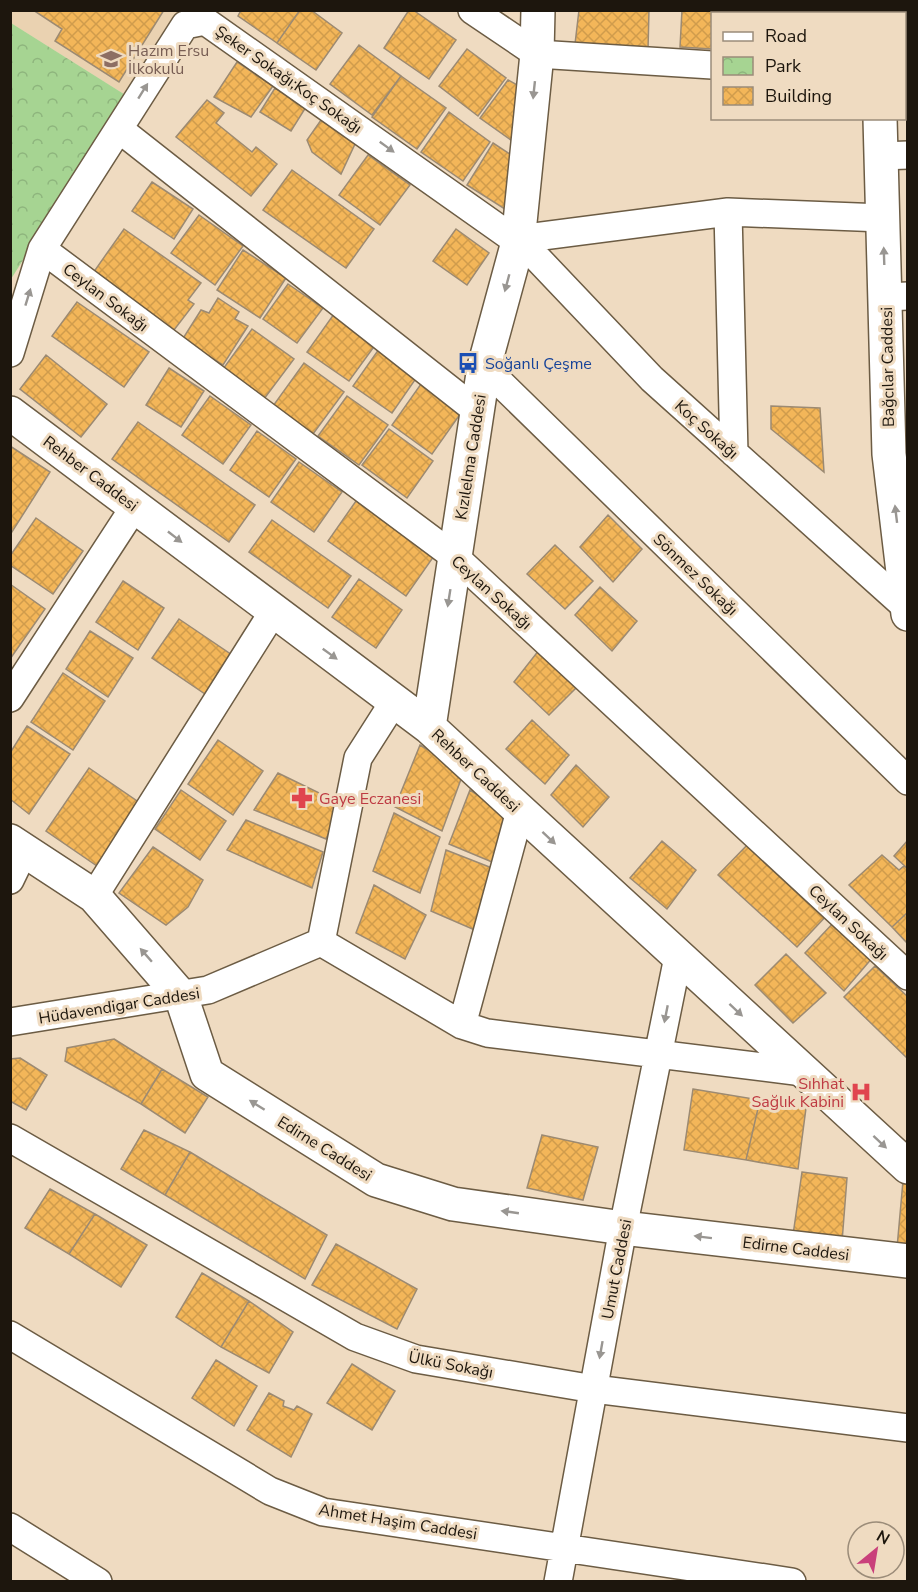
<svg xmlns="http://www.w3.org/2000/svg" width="918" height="1592" font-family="'Nunito Sans',sans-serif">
  <defs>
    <pattern id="park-crowns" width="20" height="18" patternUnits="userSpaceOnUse" patternTransform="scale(1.5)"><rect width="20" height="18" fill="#a6d492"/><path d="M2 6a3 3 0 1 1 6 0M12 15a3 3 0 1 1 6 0" fill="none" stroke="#8eb57d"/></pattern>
    <pattern id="building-cross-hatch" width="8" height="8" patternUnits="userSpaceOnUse" patternTransform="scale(1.5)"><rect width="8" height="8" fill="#f3b659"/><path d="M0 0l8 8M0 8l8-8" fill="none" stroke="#d09c4c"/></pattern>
  </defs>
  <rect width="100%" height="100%" fill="#efdbc1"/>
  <path fill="#ead2b1" d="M10,11H189L127,96L11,23Z"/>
  <path fill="url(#park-crowns)" d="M11,23L127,96L11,279Z"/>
  <path fill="url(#building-cross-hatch)" stroke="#9c8a72" stroke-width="1.5" d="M33,10H164L119,82L55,41L62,29Z
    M241,10H300L277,43L238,16Z
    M300,10H311L342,33L316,70L277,43Z
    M409,10H413L456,40L429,79L384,48Z
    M579,10H649L648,50L575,44Z
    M682,10H737V14H712V49L680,47Z
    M359,45L401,76L372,115L330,84Z
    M467,49L506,78L478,116L439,86Z
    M237,62L273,86L251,117L214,97Z
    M401,76L446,108L417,149L372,117Z
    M508,80L530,92L515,143L480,118Z
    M275,88L306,107L291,131L260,112Z
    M207,100L224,113L216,123L252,152L256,147L277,164L251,196L176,137Z
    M449,112L490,142L463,181L421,152Z
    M321,120L355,144L341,174L312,152L307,140Z
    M493,143L516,158L508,211L467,185Z
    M368,155L410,185L380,225L339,195Z
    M292,170L374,229L346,268L263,210Z
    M152,182L193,209L174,239L132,211Z
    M199,215L243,246L215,285L171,253Z
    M124,229L201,283L188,300L194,304L174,330L93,273Z
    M456,229L489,253L467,285L433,261Z
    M243,250L286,278L260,318L217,290Z
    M288,284L323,308L297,343L263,319Z
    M218,298L239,312L235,319L248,326L223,365L182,340L201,310L209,313Z
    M77,302L149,352L124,387L52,336Z
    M334,314L376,344L349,381L307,352Z
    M252,329L294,359L264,399L223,369Z
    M379,349L417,377L392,413L353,386Z
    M46,355L107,404L81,437L20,389Z
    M304,363L344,392L313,434L273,406Z
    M169,368L204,391L181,427L146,405Z
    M421,384L461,413L432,454L392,425Z
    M210,396L251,425L223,464L182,435Z
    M347,396L388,425L359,465L318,436Z
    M771,406L820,408L824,472L771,429Z
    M138,422L255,505L229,542L112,459Z
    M389,429L433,461L407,498L362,465Z
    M257,431L296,459L269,497L230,470Z
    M10,446L50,472L10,535Z
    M299,462L342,492L314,532L271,502Z
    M356,501L434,556L406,596L328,541Z
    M608,515L642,549L613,582L580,547Z
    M36,518L83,551L53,594L10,565V556Z
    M272,520L351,576L328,608L249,552Z
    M555,545L593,581L565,609L527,574Z
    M359,579L402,610L376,648L332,617Z
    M123,581L164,608L138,650L96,622Z
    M10,584L45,609L10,659Z
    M600,587L637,621L612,651L575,615Z
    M179,619L232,655L205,694L152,658Z
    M90,631L133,658L108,697L66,669Z
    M539,650L578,686L549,715L514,682Z
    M63,673L105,701L73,750L31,722Z
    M532,720L569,755L545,784L506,749Z
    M27,726L70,754L29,814L10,799V753Z
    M218,740L263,771L233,815L188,784Z
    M420,745L464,771L442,831L395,807Z
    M576,765L609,797L583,827L551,795Z
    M89,768L140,803L97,866L46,831Z
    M278,773L342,804L326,839L254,810Z
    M181,790L226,821L200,860L155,829Z
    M470,790L508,815L492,862L449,844Z
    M394,813L440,837L420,893L373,871Z
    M246,820L323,852L312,888L227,850Z
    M908,840V869L894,856Z
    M662,841L696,870L667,909L630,878Z
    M751,841L829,913L797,947L718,875Z
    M153,847L203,880L188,907L166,925L119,893Z
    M446,850L492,868L477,931L431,911Z
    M882,855L899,870L904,866L908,869V912L892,927L849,885Z
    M374,885L426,915L405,959L356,933Z
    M908,912V944L892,927Z
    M835,921L873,957L844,991L805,953Z
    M786,954L826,993L793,1023L755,985Z
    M875,966L908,997V1059L844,997Z
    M114,1039L162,1069L141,1104L65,1061L67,1048Z
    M20,1058L47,1075L26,1110L10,1101V1059Z
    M162,1069L208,1097L185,1133L141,1104Z
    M693,1089L760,1100L746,1160L684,1150Z
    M760,1100L806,1108L798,1169L746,1160Z
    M144,1130L190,1152L165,1195L121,1169Z
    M542,1135L598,1147L583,1200L527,1188Z
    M190,1152L327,1235L305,1279L165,1195Z
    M802,1172L847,1178L842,1242L793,1235Z
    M903,1181L908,1185V1249L897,1248Z
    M50,1189L95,1214L69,1254L25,1228Z
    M95,1214L147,1245L121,1287L69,1254Z
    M336,1244L417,1289L397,1329L312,1285Z
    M202,1273L249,1301L221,1347L176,1317Z
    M249,1301L293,1332L269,1373L221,1347Z
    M216,1360L257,1386L234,1426L192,1398Z
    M352,1364L395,1391L372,1430L327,1403Z
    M269,1393L284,1401L283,1406L294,1410L297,1406L312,1414L291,1457L247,1430Z"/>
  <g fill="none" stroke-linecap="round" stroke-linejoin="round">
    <defs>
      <path id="minor" d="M472,10L537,54L712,65
        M904,21H908
        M119,129L477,411
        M881,156L908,155
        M728,212L734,453
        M519,239L652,379L906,607
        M519,239L728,212L883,218
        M42,249L455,557L908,976
        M885,297L908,296
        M10,353L42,249L185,25L205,21L518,242
        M484,367L908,781
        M10,698L135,506
        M10,880L24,851
        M94,896L273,612
        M321,942L462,1025L487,1033L803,1072
        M10,1022L208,990L321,942L358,758L395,700
        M462,1025L520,811
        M10,1138L355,1337L416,1359L594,1389L908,1428
        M10,1335L270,1491L323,1512L792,1582
        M10,1527L98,1582
        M558,1582L623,1228L678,957"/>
      <path id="secondary" d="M877,10V14
        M880,118L889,454L908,614
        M10,413L429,727L908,1167
        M429,727L484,367L518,242L537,54L538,10
        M10,841L94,896L181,996L207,1074L376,1180L453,1204L623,1228L908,1261"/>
    </defs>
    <use href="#minor" stroke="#6c5c44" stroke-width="30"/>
    <use href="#secondary" stroke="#6c5c44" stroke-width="36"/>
    <use href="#minor" stroke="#fff" stroke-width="27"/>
    <use href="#secondary" stroke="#fff" stroke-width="33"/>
  </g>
  <defs><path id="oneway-solid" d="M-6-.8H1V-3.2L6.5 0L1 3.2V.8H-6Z" transform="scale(1.5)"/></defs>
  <g fill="#999692">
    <use href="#oneway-solid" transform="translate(534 90) rotate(96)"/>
    <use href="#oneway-solid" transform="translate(143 91) rotate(-58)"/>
    <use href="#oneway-solid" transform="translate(387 147) rotate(36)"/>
    <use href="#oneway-solid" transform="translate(884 256) rotate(-92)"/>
    <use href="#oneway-solid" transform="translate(507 283) rotate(105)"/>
    <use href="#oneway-solid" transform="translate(28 297) rotate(-73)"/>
    <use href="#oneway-solid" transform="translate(896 514) rotate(-97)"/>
    <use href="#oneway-solid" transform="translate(175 537) rotate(38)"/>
    <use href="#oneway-solid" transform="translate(449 598) rotate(99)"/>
    <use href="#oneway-solid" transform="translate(330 654) rotate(36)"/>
    <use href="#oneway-solid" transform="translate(549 838) rotate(43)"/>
    <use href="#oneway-solid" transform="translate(146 955) rotate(-131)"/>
    <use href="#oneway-solid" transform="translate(736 1010) rotate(43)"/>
    <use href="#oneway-solid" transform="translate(666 1014) rotate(101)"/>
    <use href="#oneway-solid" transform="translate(257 1105) rotate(-148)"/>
    <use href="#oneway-solid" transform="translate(880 1142) rotate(43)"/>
    <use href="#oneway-solid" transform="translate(510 1212) rotate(-172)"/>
    <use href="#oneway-solid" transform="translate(703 1237) rotate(-173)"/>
    <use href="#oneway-solid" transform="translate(601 1350) rotate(100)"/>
  </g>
  <defs>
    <symbol id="school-bare" viewBox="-9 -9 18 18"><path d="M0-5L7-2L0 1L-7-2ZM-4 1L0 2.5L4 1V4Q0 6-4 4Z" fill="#8d6e63" stroke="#efdbc1" stroke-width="2.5" paint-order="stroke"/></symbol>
    <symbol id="bus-bare" viewBox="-9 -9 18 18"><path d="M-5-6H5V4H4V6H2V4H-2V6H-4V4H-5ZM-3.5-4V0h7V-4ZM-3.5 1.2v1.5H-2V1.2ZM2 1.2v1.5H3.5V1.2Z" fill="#1a4fb4" stroke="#efdbc1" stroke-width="2.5" paint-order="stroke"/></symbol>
    <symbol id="pharmacy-bare" viewBox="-9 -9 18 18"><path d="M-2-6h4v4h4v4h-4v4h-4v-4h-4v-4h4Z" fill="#e0444e" stroke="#efdbc1" stroke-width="2.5" paint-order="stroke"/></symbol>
    <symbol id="hospital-bare" viewBox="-9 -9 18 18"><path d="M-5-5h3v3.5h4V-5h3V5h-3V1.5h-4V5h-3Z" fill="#e0444e" stroke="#efdbc1" stroke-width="2.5" paint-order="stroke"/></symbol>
  </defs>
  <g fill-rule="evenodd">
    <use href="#school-bare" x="96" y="44" width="30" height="30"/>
    <use href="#bus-bare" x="453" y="348" width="30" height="30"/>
    <use href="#pharmacy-bare" x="287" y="783" width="30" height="30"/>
    <use href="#hospital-bare" x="846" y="1077" width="30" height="30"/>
  </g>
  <g text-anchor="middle" stroke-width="6" stroke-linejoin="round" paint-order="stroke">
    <g font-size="16" fill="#785e54" stroke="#efdbc1" text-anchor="start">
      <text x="128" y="56">Hazım Ersu<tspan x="128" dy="18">İlkokulu</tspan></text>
    </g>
    <g font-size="16" fill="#1d160d" stroke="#efdbc1">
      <text transform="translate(289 79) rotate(35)" y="6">Şeker Sokağı;Koç Sokağı</text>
      <text transform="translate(106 297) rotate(37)" y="6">Ceylan Sokağı</text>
      <text transform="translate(887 367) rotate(-91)" y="6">Bağcılar Caddesi</text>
      <text transform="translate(707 429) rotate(42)" y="6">Koç Sokağı</text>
      <text transform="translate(470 457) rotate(-81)" y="6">Kızılelma Caddesi</text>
      <text transform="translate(91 473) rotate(37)" y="6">Rehber Caddesi</text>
      <text transform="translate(696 574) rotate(44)" y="6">Sönmez Sokağı</text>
      <text transform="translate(492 592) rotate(42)" y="6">Ceylan Sokağı</text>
      <text transform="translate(476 770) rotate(43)" y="6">Rehber Caddesi</text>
      <text transform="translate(849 922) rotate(43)" y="6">Ceylan Sokağı</text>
      <text transform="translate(119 1005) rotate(-9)" y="6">Hüdavendigar Caddesi</text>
      <text transform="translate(325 1148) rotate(32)" y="6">Edirne Caddesi</text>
      <text transform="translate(796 1248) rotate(7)" y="6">Edirne Caddesi</text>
      <text transform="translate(616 1269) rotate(-79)" y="6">Umut Caddesi</text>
      <text transform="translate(451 1364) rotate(11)" y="6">Ülkü Sokağı</text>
      <text transform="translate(398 1521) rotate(9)" y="6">Ahmet Haşim Caddesi</text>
    </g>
    <g font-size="16" fill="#164399" stroke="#efdbc1" text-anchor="start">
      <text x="485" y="369">Soğanlı Çeşme</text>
    </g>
    <g font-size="16" fill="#be3a42" stroke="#efdbc1" text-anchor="start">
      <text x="319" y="804">Gaye Eczanesi</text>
      <text x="844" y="1089" text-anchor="end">Sıhhat<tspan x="844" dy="18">Sağlık Kabini</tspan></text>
    </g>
  </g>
  <rect width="918" height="1592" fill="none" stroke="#1d160d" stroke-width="24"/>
  <rect x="711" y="12" width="195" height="108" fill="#efdbc1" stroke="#9b8c79" stroke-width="1.5"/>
  <rect x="723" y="32" width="30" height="9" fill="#ffffff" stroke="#9b8c79" stroke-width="1.5"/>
  <text x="765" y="42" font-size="18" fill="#1d160d">Road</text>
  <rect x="723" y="57" width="30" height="18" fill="url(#park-crowns)" stroke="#9b8c79" stroke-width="1.5"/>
  <text x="765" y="72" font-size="18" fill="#1d160d">Park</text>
  <rect x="723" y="87" width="30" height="18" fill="url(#building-cross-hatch)" stroke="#9b8c79" stroke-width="1.5"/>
  <text x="765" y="102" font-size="18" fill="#1d160d">Building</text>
  <g transform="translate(876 1550) rotate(30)"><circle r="28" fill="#efdbc1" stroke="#9b8c79" stroke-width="1.5"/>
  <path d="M0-4.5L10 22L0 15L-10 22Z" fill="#c9407b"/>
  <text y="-9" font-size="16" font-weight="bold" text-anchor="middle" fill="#1d160d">N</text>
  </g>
</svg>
